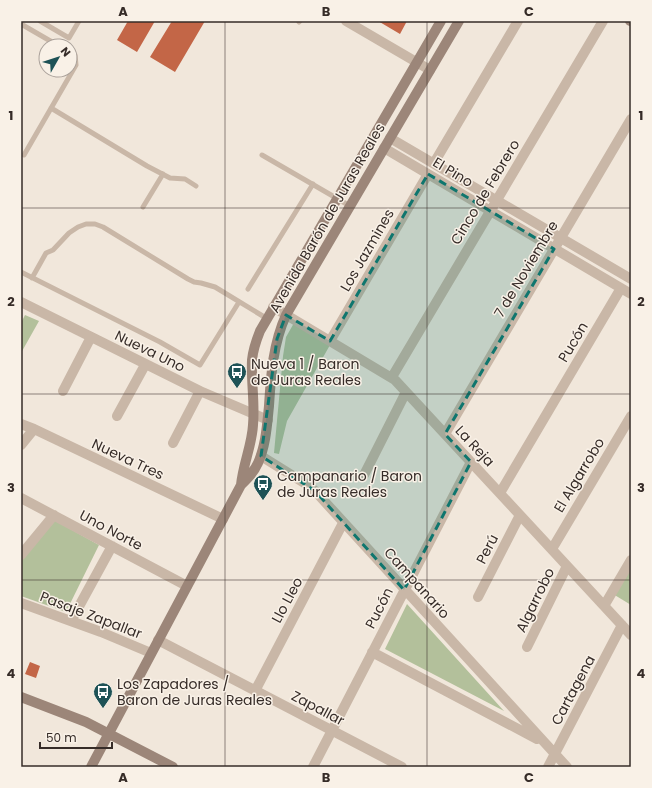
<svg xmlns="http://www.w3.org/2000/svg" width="652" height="788" font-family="Poppins,sans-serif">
  <rect width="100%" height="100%" fill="#f1e7db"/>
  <path fill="#b3c09b" d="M25,315L39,321L21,353V323Z
    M294,323L330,345L287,421L279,454L274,453L283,356L286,337Z
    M54,520L99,545L66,612L21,596V561Z
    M631,564V605L613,594Z
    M407,604L504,711L385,649Z"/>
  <path fill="#c36647" d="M128,21H155L137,52L117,40Z
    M172,21H205L175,72L150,57Z
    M378,21H407L400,34Z
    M30,662L40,666L36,678L25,674Z"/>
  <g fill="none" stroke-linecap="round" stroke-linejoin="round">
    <path stroke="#c9b7a7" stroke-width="5" d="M40,21L69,38L79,21
      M299,22L300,21
      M21,24L59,46
      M51,108L147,166L170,178L185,179L196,186
      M24,155L76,65L75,55L70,52
      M262,155L350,206
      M143,207L163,174
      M21,272L160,342L200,365L239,302
      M32,278L46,253L53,250L69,233L78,227L86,224H95L103,227L188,279L194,282L201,283L215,287L266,318
      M248,289L313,184"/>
    <path stroke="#c9b7a7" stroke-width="10" d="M346,21L430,70
      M390,138L631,279
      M384,148L631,294
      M434,163L518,21
      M21,302L200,391L268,420
      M273,307L395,380L631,635
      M330,341L428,174
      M392,377L603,21
      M63,391L91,337
      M117,416L145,365
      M21,424L34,429L223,519
      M445,434L631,119
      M173,443L200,391
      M21,445L34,429
      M261,456L306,484L315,491L567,767
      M364,475L406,392
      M500,493L621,288
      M21,498L187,586
      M552,549L631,416
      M21,555L54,515
      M478,597L520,515
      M21,603L101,632L151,653
      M604,606L631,560
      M71,621L112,546
      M158,640L402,767
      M527,647L567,566
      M372,652L537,739
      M255,691L343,523
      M313,767L471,462
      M548,767L622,625"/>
    <path stroke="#9c8679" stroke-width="10" d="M630,21H631
      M241,485C243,464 252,445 253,425C255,403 251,382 252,360C253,350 256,341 260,331L441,21
      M21,697L86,722L173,767
      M91,767L241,485C248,478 254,472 258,463C266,445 267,425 269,406C271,374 273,344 286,315L459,21"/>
  </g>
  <path fill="#0f766e" fill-opacity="0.2" stroke="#0f766e" stroke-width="3" stroke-dasharray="8 5" stroke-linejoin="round" d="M428,174L554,249L445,434L471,462L404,590L315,491L261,456L277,339L286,315L330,341Z"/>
  <path fill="none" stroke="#362c28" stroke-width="1" stroke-opacity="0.55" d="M225,21V767M427,21V767M21,208H631M21,394H631M21,580H631"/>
  <defs>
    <symbol id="bus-pin" viewBox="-11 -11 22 30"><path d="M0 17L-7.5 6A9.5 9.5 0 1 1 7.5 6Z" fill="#1e5256" stroke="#f9f1e7"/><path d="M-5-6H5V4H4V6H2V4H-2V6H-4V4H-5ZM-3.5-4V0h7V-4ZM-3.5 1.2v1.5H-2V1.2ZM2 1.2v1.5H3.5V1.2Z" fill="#fff"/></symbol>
  </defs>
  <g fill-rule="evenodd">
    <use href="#bus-pin" x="226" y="361" width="22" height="30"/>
    <use href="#bus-pin" x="252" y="473" width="22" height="30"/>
    <use href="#bus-pin" x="92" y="681" width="22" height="30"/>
  </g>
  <g text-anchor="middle" stroke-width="3" stroke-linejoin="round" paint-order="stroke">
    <g font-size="14" fill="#362c28" stroke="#f9f1e7">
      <text transform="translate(453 172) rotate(31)" y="5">El Pino</text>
      <text transform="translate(485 192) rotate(-59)" y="5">Cinco de Febrero</text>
      <text transform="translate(327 218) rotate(-60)" y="5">Avenida Barón de Juras Reales</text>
      <text transform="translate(367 250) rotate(-60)" y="5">Los Jazmines</text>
      <text transform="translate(526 269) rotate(-59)" y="5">7 de Noviembre</text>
      <text transform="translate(573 342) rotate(-59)" y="5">Pucón</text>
      <text transform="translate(150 351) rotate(26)" y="5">Nueva Uno</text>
      <text transform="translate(475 446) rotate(47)" y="5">La Reja</text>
      <text transform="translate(128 459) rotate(25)" y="5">Nueva Tres</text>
      <text transform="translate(579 475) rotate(-59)" y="5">El Algarrobo</text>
      <text transform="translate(111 530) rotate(28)" y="5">Uno Norte</text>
      <text transform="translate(487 549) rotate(-63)" y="5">Perú</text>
      <text transform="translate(417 583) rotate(48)" y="5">Campanario</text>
      <text transform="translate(287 600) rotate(-62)" y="5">Llo Lleo</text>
      <text transform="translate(535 600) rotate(-64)" y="5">Algarrobo</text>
      <text transform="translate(379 608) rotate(-63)" y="5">Pucón</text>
      <text transform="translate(91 615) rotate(21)" y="5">Pasaje Zapallar</text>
      <text transform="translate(573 690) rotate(-62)" y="5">Cartagena</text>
      <text transform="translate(318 708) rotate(28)" y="5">Zapallar</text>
    </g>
    <g font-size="14" fill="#362c28" stroke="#f9f1e7" text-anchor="start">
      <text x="251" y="369">Nueva 1 / Baron<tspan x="251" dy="16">de Juras Reales</tspan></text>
      <text x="277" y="481">Campanario / Baron<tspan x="277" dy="16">de Juras Reales</tspan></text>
      <text x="117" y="689">Los Zapadores /<tspan x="117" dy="16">Baron de Juras Reales</tspan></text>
    </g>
  </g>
  <rect width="652" height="788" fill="none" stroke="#f9f1e7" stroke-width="44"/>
  <g transform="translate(58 58) rotate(51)"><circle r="19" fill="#f9f1e7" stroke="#aba29b"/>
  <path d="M0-3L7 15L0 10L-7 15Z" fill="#1e5256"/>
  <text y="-6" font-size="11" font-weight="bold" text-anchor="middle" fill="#362c28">N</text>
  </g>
  <path d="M40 742v6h72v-6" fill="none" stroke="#362c28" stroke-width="2"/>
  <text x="46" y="742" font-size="12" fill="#362c28" stroke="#f9f1e7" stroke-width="3" paint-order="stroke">50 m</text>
  <rect x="22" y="22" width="608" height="744" fill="none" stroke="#362c28" stroke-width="1.5"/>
  <g font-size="13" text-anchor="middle" font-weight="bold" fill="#362c28">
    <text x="123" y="16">A</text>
    <text x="326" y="16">B</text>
    <text x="529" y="16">C</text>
    <text x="11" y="120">1</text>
    <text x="641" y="120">1</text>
    <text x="11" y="306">2</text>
    <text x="641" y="306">2</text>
    <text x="11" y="492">3</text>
    <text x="641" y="492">3</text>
    <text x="11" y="678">4</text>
    <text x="641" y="678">4</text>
    <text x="123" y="782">A</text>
    <text x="326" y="782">B</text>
    <text x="529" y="782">C</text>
  </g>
</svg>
